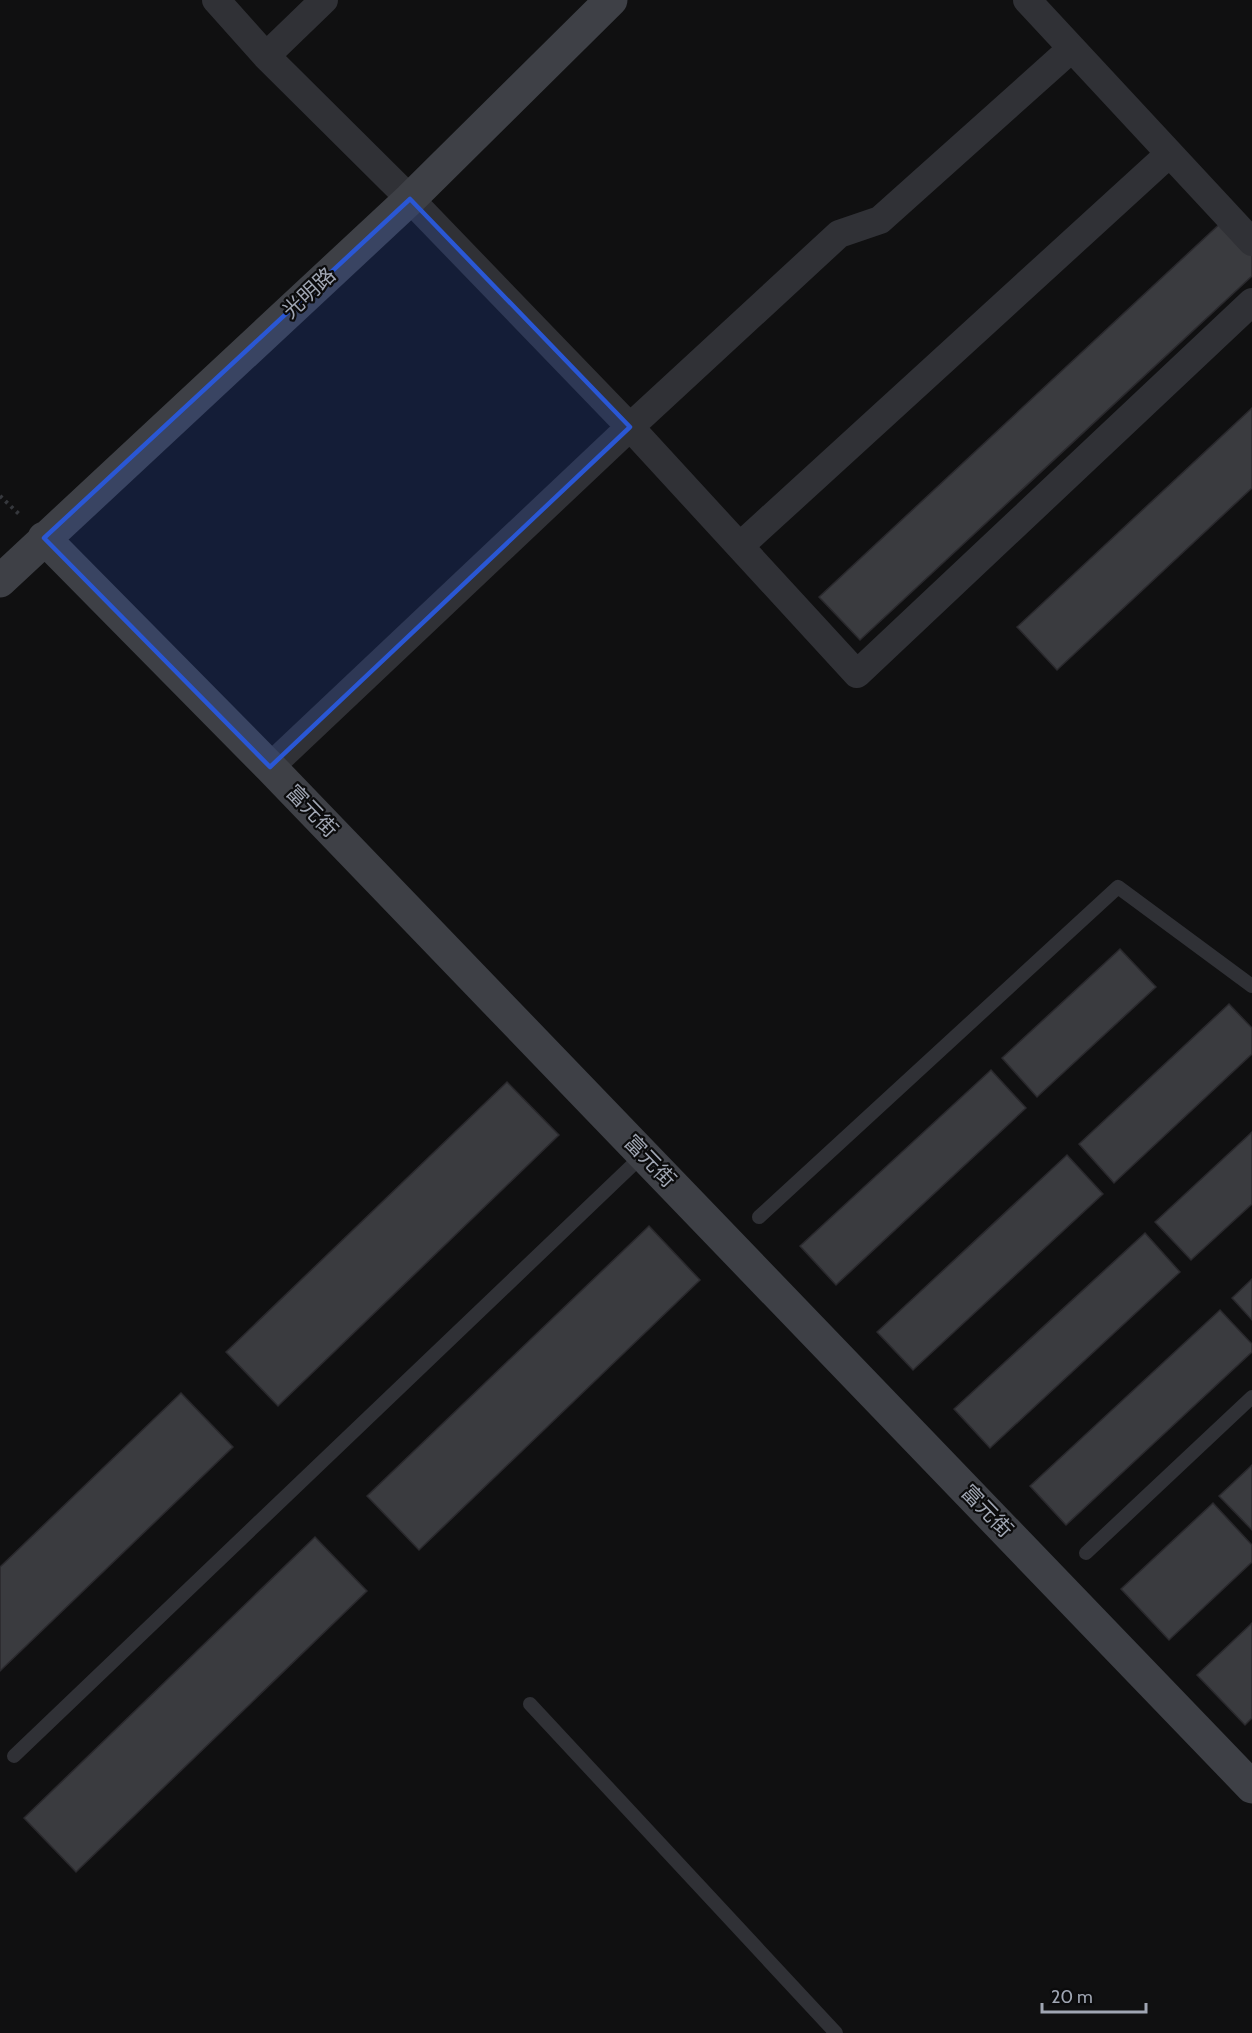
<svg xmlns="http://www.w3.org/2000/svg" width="1252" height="2033" font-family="Cabin,'Noto Sans SC',sans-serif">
  <rect width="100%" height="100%" fill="#101011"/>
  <path fill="#3a3b3f" stroke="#2a292d" stroke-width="1.5" d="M1225,219L1252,248V276L860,640L819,597Z
    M1252,408V488L1057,670L1017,627Z
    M1120,949L1156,987L1037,1097L1002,1058Z
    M1229,1004L1252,1028V1054L1114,1183L1079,1144Z
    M991,1070L1026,1108L836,1285L800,1246Z
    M507,1082L559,1135L278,1406L226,1352Z
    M1252,1132V1204L1191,1260L1155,1222Z
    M1067,1155L1103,1194L913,1370L877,1332Z
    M649,1226L700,1280L419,1550L367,1496Z
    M1145,1233L1180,1272L990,1448L954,1409Z
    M1252,1279V1320L1232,1298Z
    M1220,1310L1252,1344V1352L1066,1525L1030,1486Z
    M181,1393L233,1447L0,1671V1567Z
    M1252,1465V1530L1219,1496Z
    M1213,1503L1252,1545V1562L1169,1640L1121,1589Z
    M315,1537L367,1591L76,1872L24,1818Z
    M1252,1623V1718L1245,1725L1197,1675Z"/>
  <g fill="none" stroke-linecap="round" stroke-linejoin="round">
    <path stroke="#36383d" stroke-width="4" stroke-dasharray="3 4.5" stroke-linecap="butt" d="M0,496L20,515"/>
    <path stroke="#303136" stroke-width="14" d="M759,1217L1118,887L1252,986
      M1086,1553L1252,1397
      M530,1704L836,2033
      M14,1756L643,1155"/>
    <path stroke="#303136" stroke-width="28" d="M216,0L266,56L410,199L630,427L857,674L1252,302
      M1027,0L1252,242
      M266,56L324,0
      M740,546L1169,154
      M270,767L630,427L839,234L880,220L1071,49"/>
    <path stroke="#3e4046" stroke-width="33" d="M44,538L270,767L1252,1787
      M0,581L410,199L611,0"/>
  </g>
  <path fill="#2a57d4" fill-opacity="0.2" stroke="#2a57d4" stroke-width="4.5" stroke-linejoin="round" d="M410,199L630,427L270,767L44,538Z"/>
  <g text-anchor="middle" stroke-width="4.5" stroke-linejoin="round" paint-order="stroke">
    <g font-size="21" fill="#a0a6b3" stroke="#0b0b0c">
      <text transform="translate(309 293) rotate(-43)" y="7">光明路</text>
      <text transform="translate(312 811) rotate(46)" y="7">富元街</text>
      <text transform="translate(650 1161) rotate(46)" y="7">富元街</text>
      <text transform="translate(987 1511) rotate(46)" y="7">富元街</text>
    </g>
  </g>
  <path d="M1042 2003v9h104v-9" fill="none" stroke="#a0a6b3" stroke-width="3"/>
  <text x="1051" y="2003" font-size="18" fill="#a0a6b3" stroke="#0b0b0c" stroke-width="4.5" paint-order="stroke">20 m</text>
</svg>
